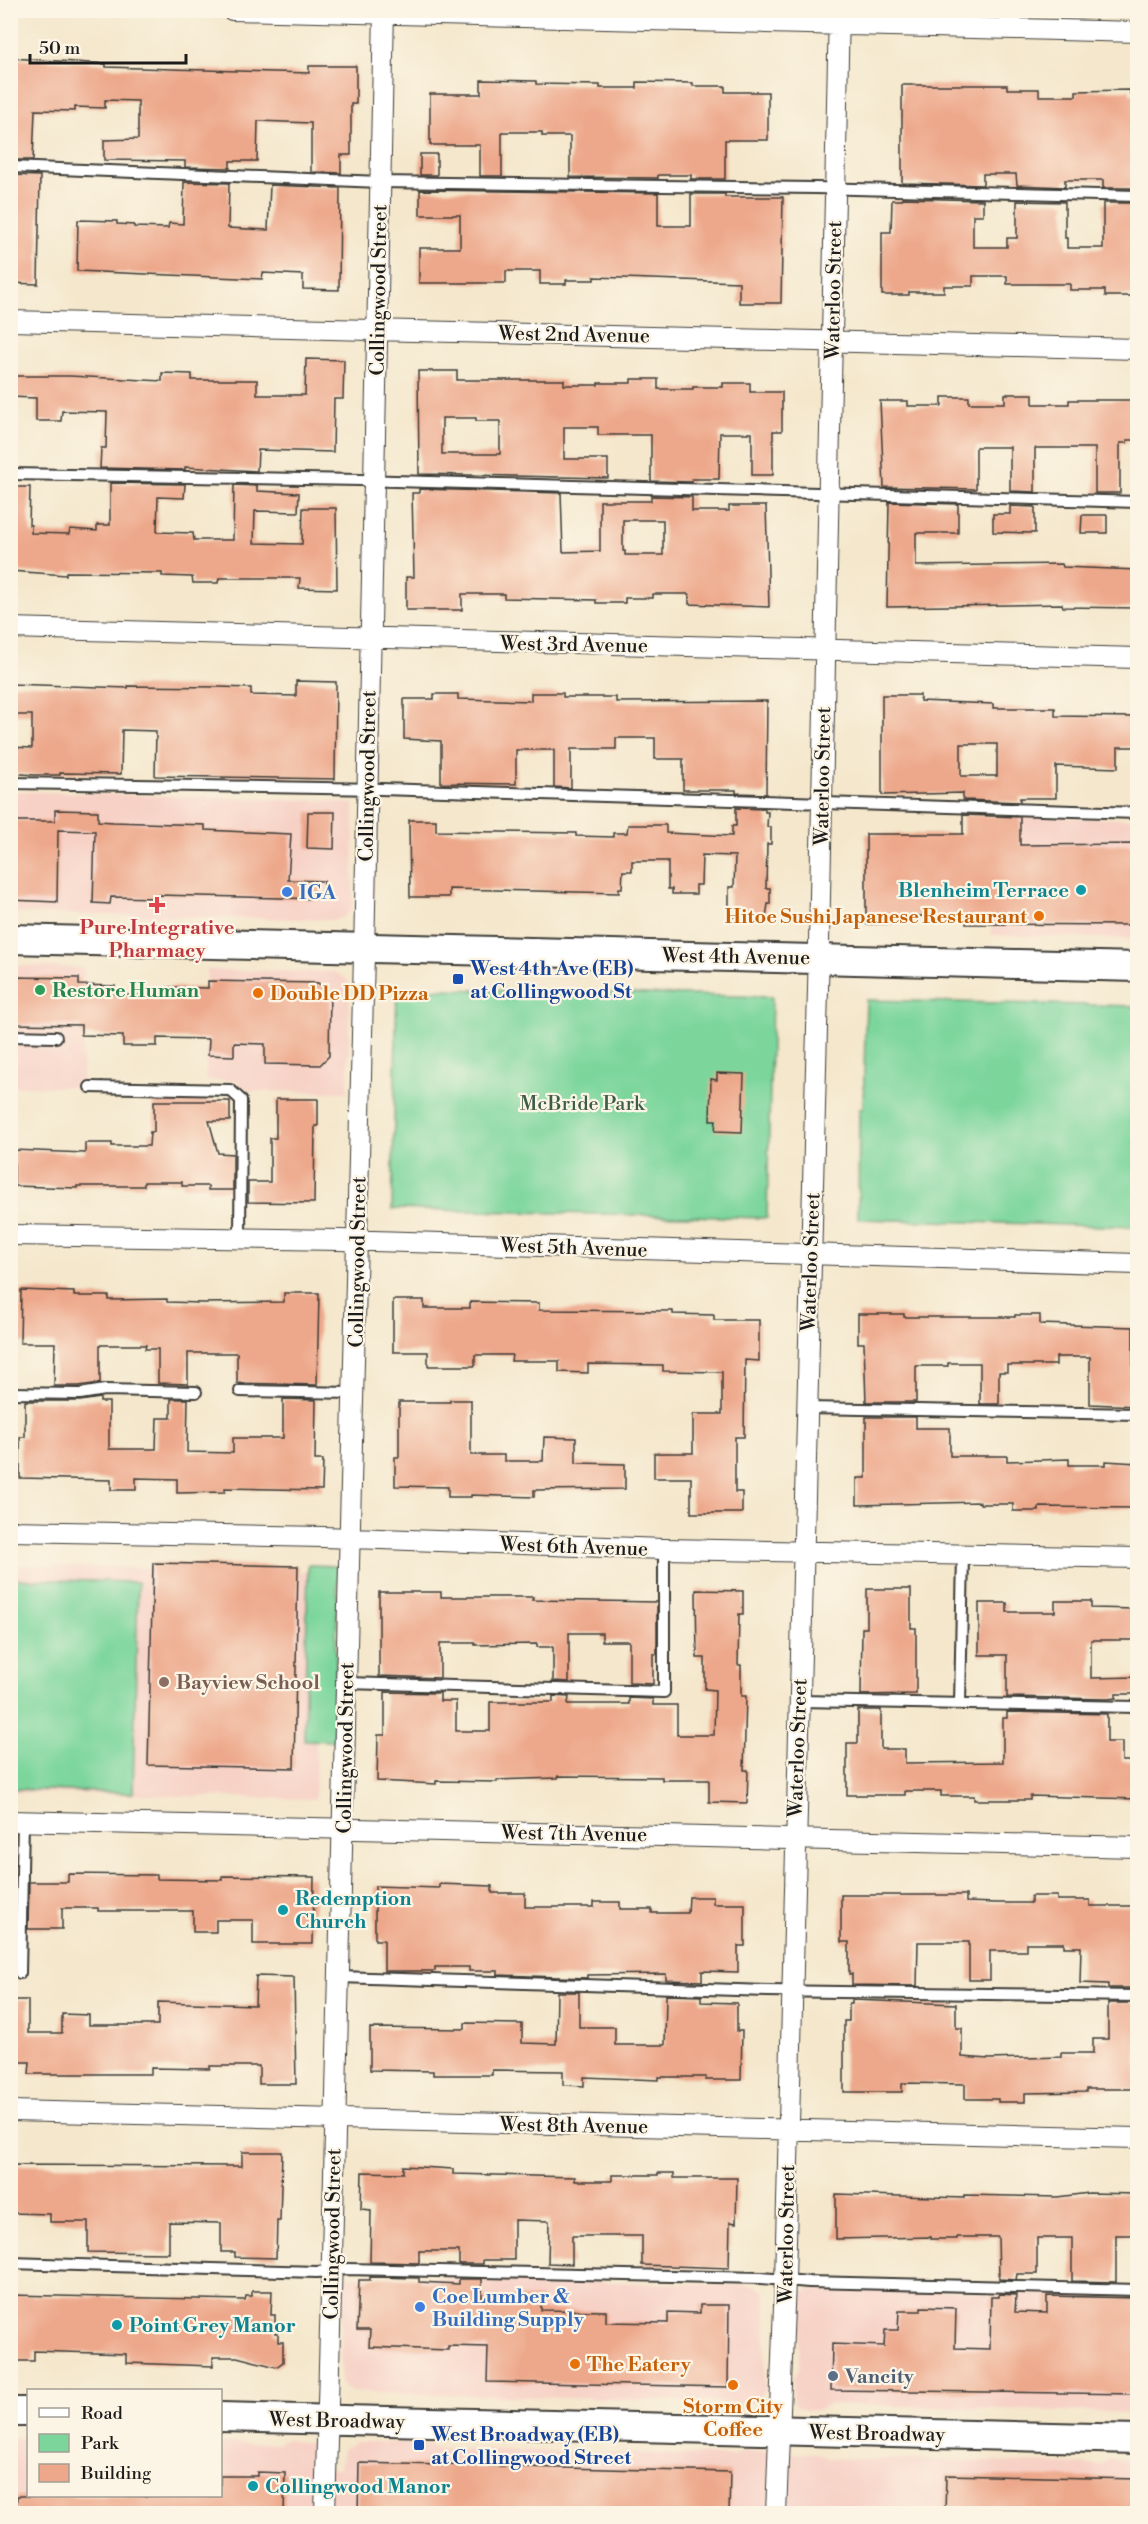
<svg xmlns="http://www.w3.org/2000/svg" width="1148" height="2524" font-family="'Libre Bodoni',serif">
  <rect width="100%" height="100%" fill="#fcf5e5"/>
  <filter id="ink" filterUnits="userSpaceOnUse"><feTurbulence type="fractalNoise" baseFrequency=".0167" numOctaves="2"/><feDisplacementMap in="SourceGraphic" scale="12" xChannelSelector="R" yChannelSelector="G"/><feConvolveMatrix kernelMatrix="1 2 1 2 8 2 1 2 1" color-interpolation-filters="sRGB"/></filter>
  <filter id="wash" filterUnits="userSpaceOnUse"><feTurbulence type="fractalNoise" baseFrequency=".008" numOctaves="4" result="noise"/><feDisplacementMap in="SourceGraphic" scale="24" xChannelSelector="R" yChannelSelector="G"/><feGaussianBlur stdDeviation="1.35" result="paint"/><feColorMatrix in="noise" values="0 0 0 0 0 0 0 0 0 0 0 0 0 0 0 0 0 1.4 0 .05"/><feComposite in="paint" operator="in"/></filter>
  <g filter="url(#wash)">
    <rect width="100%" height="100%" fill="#f4e7cc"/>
    <path fill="#f7d1c6" d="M11,791L329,801L354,804L353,902L351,910L344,917L336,920L11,913Z
      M990,816L1137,819V939L991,935Z
      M11,965L84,968L82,1087L11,1086Z
      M207,970L333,972L341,975L347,980L350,987L348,1092L238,1091V1081L206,1080Z
      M11,1565L320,1572L315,1799L11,1792Z
      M342,2276L754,2285L766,2292L765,2388L762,2396L756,2401L747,2403L352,2392L345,2388L341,2382Z
      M812,2287L1137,2296V2418H1132L1124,2413L829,2404L819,2410L805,2409L796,2406L792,2398L793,2378L799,2369L801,2294Z
      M10,2438H28V2496H220L221,2443L276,2444L287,2440L312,2444L317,2453V2469H340L343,2449L356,2442L428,2443L436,2448L732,2456L741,2451L818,2453L827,2458L1100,2465L1111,2459L1137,2460V2513H11Z"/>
    <path fill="#7cd69c" stroke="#4c795c" stroke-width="1.5" d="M397,988L772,997L767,1218L392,1209Z
      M866,1000L1137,1006V1227L858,1219L859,1109H863Z
      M308,1565L338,1566L334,1741L304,1740Z
      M11,1579L138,1582L133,1793L11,1789Z"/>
    <g id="blocks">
      <path fill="#eda78a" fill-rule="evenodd" d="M10,58L106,64V67L309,73V66H356V104H351V155H341V173L311,172V123L258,121L257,161H230V168L185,167V161L104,160V140L138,139V101L105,100V108L75,107V111L35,110L33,160H10Z
        M481,80L536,81V84L600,85V88H637V82L693,83V86H725V92H768V140H725V179H691V175H658V178L570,177V136H542V132H502V176H480V145H430V94H481Z
        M902,85H1007V89H1039V96H1076V91L1130,90V94H1137V188H1103V180H1065V187L1017,185L1016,174H983V185L902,183Z
        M420,154H437V175H420Z
        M10,175L40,176L38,284L10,283Z
        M184,182L229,183L228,228L268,230L270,185L340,188L339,290L303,289V275L263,273L262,279L77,271L78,220L117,221V224L134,225V227L168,228L169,223L183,224Z
        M420,190L658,193V226H691V194H725V197H783L781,303H739V282L594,277V280H566V284H540V271H506V283H419V248H460V215H420Z
        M902,198L983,200V215H973V247H1007V238H1017V201L1065,202V238H1067V248H1103V203H1137V296H1105V290H1070V284H1007V276H973V286H944V292H909V295H882V232H891L892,200H902Z
        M306,359L344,360L343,399H334L333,452L258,450L257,471L185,467V470L100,468L101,448H106L107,412L62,411L61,421H36V398L10,397V376H70L162,381V373L192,374V380H257V395H305Z
        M418,371H457V380H564V385H598V383H631V379H658V389H693V387H723V383H750V392H782V431H773V475H752V433H720L719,479H692V482L651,481V435H598V427H564V459H608V478L419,474ZM442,418H476V421H500V454H442Z
        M1005,394H1033V404H1069V400H1137V440H1127V443H1120V493H1095V448H1035V492L1010,491V447H976V489L884,487L880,401H908V406H942V397H969V403H1005Z
        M110,483L185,484L184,498L158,497L157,532L193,533L194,540H233L234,485L257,486V491L299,493L298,512L255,511L254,543L302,544L303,508H336L337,589L299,588L300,578H219L218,583H193L192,577L162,576V573L66,572V575L10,571V487H30L29,525H31V533L69,534L70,529L97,531V525H110Z
        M419,489L561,493L563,552L600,551V501H651V496L692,497V511H729V506H766L769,607L689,604V594H653V598H625V603H596V600L504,598V594H462V610H406V577H414L412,493H419ZM623,520H663V555H625V551H623Z
        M889,502L958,504V533H916V566L1062,564L1063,567L1137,570V608L1063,607L1062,604L887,607Z
        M1010,506L1035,507V533L993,532V514H1010Z
        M1082,515H1107V533H1081Z
        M296,681L336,682L335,779L155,776L156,731L122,730L121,774L60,773V775H34L10,773V747L32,748V715H10V684L128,688V686L219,687L251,688V695L296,696Z
        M531,693H563V697H616V702L767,701L766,794L736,793V790H683V759H655V738H616V749H571V788L554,787V750H516V784L441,783V741L404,739V699H434V694H458V699L531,701Z
        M882,695H920V701L993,704V708H1055V716L1137,717V747H1118V768L1056,766V798H1020V802L963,800V793L882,795ZM961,744H997V776H961Z
        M736,808L765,809V812H768L767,827H771V844H767L766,888H770V904H768L766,917H729V887H734L735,856L702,855L701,885H696V894H672V889H668V861H632V871H623L622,888H619V893L449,889V897H410L409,820H436V831L576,833V836L613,837V833H627L628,825H666V833L732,836V826H736Z
        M55,810L98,811V821L113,822L205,825V830L291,834L288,880L324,881L323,899L158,895L157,898L111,897L110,904L93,903L95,831L58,830L57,902L10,900V821H55Z
        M308,812H335L334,849L307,848Z
        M963,815L1020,817V845L1137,844V925L966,924V916H904V924H866V834H963Z
        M10,977L79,978V985L115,986V995L168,996V987L208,988V981L318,983L330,994L329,1056L320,1065L265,1064V1044L234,1043V1056L208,1055L209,1039L157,1038V1046H123V1036L81,1035V1025L10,1024Z
        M717,1073L744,1074L742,1132L715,1131L716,1120H710L711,1079L717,1080Z
        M276,1099H318V1126H315L314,1203L248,1202V1182H270V1138H276Z
        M154,1101H230V1121H209L218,1153L233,1154V1190H208V1186H182V1182H144V1186H77V1188L14,1186V1150L85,1153V1143H112V1146H149L150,1132H154Z
        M21,1290L74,1292V1296H109V1300L167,1299V1302L202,1303L284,1302V1293H319L317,1385L237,1383V1353H188V1384L158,1383V1349H145L146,1345H100V1383L79,1386H54L55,1343H20Z
        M393,1300H424V1308H470V1302L539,1303V1310L673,1311V1314L714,1315V1320H759V1361L745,1360L744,1437H735V1492H742V1513H691V1478H654V1453H693V1414H722V1372L663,1371V1365L588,1364V1373L559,1372V1361H511L512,1355H475V1366H428V1352H393Z
        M858,1314H904V1317H1015V1315H1040V1324L1133,1327V1385L1137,1384V1406L1090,1404V1357H1056V1365H1007V1372H999V1404H980V1363H948V1366H916V1402H866L864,1343H858Z
        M100,1398V1402H109V1449H156L157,1418H171V1399H188L187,1452L233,1453V1438H283V1399L316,1400L315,1460H323L322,1490L225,1488V1492L177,1493V1479L136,1478V1490H111V1480L20,1478V1437H25V1401H80Z
        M450,1400H471V1455H504V1461H543L544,1437L576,1438V1463L625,1464V1489L534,1490V1497L471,1495V1497H448V1487L395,1486V1457H399V1402H450Z
        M866,1417H916V1428H950V1456H1007V1461L1069,1459V1465H1106V1461L1137,1463V1508L1039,1507V1511H1013V1504H980V1502L857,1505V1478H866Z
        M153,1563L298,1566L294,1768L148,1765Z
        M867,1589H911V1628H916V1694L861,1695L862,1628H867Z
        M696,1590L743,1591V1614H739L738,1665H741V1696H746L744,1770H748L747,1803L709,1802V1780H662V1777L558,1776V1778L497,1780V1782L436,1781V1784L377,1781L378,1735H385V1692L440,1693V1701H456V1731H490V1702H553V1696L569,1697L568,1704H629V1698L653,1699V1705H677V1735H714L715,1690L705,1689V1658H697Z
        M379,1592H441V1597H533L532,1600L657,1602V1654H653V1684L629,1683V1641H602V1633H569V1682L553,1681V1647H537V1644L475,1645V1643H440V1678L379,1676Z
        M1055,1601H1091V1608L1137,1609V1640H1091V1678L1137,1677V1694H1116V1698L1107,1699L1007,1697V1655H979V1603H1007V1612H1055Z
        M858,1710H881V1749H905V1763L1003,1762V1718H1007V1712L1107,1714V1742H1122V1761H1137V1799L1030,1796V1800H974V1796H941V1791H905V1795H847V1743H858Z
        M68,1874L157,1875V1879L222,1880V1876L314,1877L313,1944H253V1920H216V1932H193V1911H98V1908H62V1929H28L29,1882H68Z
        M439,1884L492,1886V1893H525V1907H594V1902H620V1909H652V1913H688L689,1897H713V1904H745V1946H738V1972L702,1971V1981L666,1980V1974L587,1975V1978L498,1975V1971H469V1967H435V1971H384V1940H375V1886L439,1888Z
        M841,1895H966V1902L996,1903H1031V1896H1057V1900H1090V1906H1137V1988H1108V1984L1080,1983L1081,1947H1064V1943H1026V1951H990V1980H969V1942H918L917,1986L852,1985V1974H849V1942H841Z
        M256,1976L294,1977L296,2084H259V2066H210V2069L151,2068V2074H29L30,2062H10V2000H28V2033H62V2014L89,2015V2025H158V2002L255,2005Z
        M557,1992H579V2027H615V2045H665L666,1995L701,1996V2002L737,2003V2031H742L741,2080H706V2077H659V2080L584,2077V2086L563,2085V2071L492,2070V2075H433V2071L370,2070V2028L465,2029V2023L522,2024V2043L556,2044Z
        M852,2000L956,2004V2028H962V2057L989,2059L1061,2057V2053H1093V2039H1108V2003H1137V2089H1086V2092L1025,2093V2102H998V2099H965V2084L902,2083V2092H844V2021H849V2004H852Z
        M242,2152H282L280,2221H277L276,2258L235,2257V2252H221V2223L169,2222V2253L88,2252V2222H50V2214L10,2213V2165L242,2166Z
        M403,2166L453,2169V2174L575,2177V2181H612V2175H658V2173H674V2178H737L736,2223L730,2222L729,2268L642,2265V2236H572V2264L548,2263L549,2221L514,2220V2260H483V2264H459V2251H419V2263L370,2262L371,2210L361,2209L362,2172L403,2173Z
        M1089,2193L1137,2194V2235H1116V2282L1072,2281V2238H1037V2274H1017L1016,2280L999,2279L998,2237H957V2239H931V2237L836,2239V2194L964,2198V2195L1057,2197Z
        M370,2277L419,2278V2282L459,2284V2279H482V2297L541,2298V2310L606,2311V2322L668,2323V2312L700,2313V2305H729L728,2387L487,2382L488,2347L448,2346V2350L369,2347L370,2330H357L359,2280H370Z
        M252,2291H272L271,2315H275V2334H278V2342H283V2362L276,2367L237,2357H213V2366L126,2363V2354L34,2351V2361H10V2295L245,2300L246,2296H252Z
        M999,2294L1016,2295L1015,2312L1047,2313V2296L1137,2298V2394L831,2390L832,2344L884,2346L885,2330H898L899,2311H921V2307L956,2308L955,2348L990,2349L991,2297H999Z
        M359,2463L730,2472L729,2514H358Z
        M257,2472L285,2473L284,2514H170V2512L131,2511V2514H16L17,2496H220V2476H257Z
        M946,2475L1137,2479V2514H945Z"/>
    </g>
  </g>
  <g filter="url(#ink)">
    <use href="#blocks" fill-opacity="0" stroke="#3c3a36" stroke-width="1.5"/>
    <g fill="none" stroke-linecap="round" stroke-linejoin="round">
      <defs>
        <path id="lane" d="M10,167L380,182L815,188L1138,196
          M10,474L360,480L1138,502
          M10,783L381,789L1138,813
          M10,1036L56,1037
          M90,1087L230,1090L241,1100L240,1239
          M240,1391L353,1393
          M10,1393L80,1394L105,1390L196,1392
          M807,1408L1138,1414
          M346,1683L664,1692V1549
          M799,1701L1138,1707
          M960,1704L963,1555
          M20,1973L23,1821
          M339,1977L767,1991L1138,1996
          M10,2263L317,2272L347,2269L761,2278L809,2282L1138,2290"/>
        <path id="street" d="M232,10L1138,32
          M10,321L1138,349
          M10,628L1138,658
          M10,1235L340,1240L1138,1264
          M10,1531L323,1537L664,1549L1138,1558
          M10,1821L1138,1847
          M10,2111L1138,2138
          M325,2514C339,1994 354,1474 364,954C371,639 377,325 384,10
          M776,2514L785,2280L818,989L839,10"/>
        <path id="secondary" d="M10,939L1138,967
          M10,2412H28
          M220,2417L1138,2439"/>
      </defs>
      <use href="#lane" stroke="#3c3a36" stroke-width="14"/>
      <use href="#street" stroke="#3c3a36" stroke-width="22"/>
      <use href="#secondary" stroke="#3c3a36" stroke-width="32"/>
      <use href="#lane" stroke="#fff" stroke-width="10"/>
      <use href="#street" stroke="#fff" stroke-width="20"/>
      <use href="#secondary" stroke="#fff" stroke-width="28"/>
    </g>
  </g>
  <g fill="#0f9aa8" stroke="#fcf5e5" stroke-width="2">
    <circle cx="1081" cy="890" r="6"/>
    <circle cx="283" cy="1910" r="6"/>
    <circle cx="117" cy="2325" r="6"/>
    <circle cx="253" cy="2486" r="6"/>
  </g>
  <g fill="#3f7fe0" stroke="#fcf5e5" stroke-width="2">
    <circle cx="287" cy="892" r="6"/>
    <circle cx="420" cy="2307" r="6"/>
  </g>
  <path fill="#e0444e" stroke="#fcf5e5" stroke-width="2" d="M154 896h6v6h6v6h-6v6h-6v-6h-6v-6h6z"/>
  <g fill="#e8710a" stroke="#fcf5e5" stroke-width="2">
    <circle cx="1039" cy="916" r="6"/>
    <circle cx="258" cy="993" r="6"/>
    <circle cx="575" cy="2364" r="6"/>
    <circle cx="733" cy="2385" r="6"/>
  </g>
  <g fill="#1a4fb4" stroke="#fcf5e5" stroke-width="2">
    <rect x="452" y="973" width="12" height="12" rx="3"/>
    <rect x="413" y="2439" width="12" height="12" rx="3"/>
  </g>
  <circle fill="#2e9e5b" stroke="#fcf5e5" stroke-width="2" cx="40" cy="990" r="6"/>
  <circle fill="#8d6e63" stroke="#fcf5e5" stroke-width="2" cx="164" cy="1682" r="6"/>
  <circle fill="#5c6f8a" stroke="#fcf5e5" stroke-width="2" cx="833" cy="2376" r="6"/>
  <g text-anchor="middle" stroke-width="4.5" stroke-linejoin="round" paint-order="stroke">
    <g font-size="20" fill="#1c1c1c" stroke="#fcf5e5">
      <text transform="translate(378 290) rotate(-89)" y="7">Collingwood Street</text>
      <text transform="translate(833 290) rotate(-89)" y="7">Waterloo Street</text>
      <text transform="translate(574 334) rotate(1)" y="7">West 2nd Avenue</text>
      <text transform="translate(574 644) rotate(1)" y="7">West 3rd Avenue</text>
      <text transform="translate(367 776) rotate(-89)" y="7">Collingwood Street</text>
      <text transform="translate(822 776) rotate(-89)" y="7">Waterloo Street</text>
      <text transform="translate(736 956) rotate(1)" y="7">West 4th Avenue</text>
      <text transform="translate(574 1247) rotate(2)" y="7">West 5th Avenue</text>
      <text transform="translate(357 1262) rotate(-89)" y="7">Collingwood Street</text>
      <text transform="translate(810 1262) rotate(-88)" y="7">Waterloo Street</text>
      <text transform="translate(574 1546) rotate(2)" y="7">West 6th Avenue</text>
      <text transform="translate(345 1748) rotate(-89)" y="7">Collingwood Street</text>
      <text transform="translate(797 1748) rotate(-88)" y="7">Waterloo Street</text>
      <text transform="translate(574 1833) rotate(1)" y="7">West 7th Avenue</text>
      <text transform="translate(574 2125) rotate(1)" y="7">West 8th Avenue</text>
      <text transform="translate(332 2234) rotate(-89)" y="7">Collingwood Street</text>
      <text transform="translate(786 2234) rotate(-89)" y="7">Waterloo Street</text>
      <text transform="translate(337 2420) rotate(1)" y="7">West Broadway</text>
      <text transform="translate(877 2433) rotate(1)" y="7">West Broadway</text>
    </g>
    <g font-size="20" font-weight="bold" fill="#0d838f" stroke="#fcf5e5" text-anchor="start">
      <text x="1069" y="897" text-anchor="end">Blenheim Terrace</text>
      <text x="295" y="1905">Redemption<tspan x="295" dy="23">Church</tspan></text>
      <text x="129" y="2332">Point Grey Manor</text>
      <text x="265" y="2493">Collingwood Manor</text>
    </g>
    <g font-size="20" font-weight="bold" fill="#366cbe" stroke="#fcf5e5" text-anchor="start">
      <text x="299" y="899">IGA</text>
      <text x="432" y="2303">Coe Lumber &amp;<tspan x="432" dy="23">Building Supply</tspan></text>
    </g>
    <g font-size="20" font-weight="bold" fill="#c56008" stroke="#fcf5e5" text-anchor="start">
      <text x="1027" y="923" text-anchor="end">Hitoe Sushi Japanese Restaurant</text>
      <text x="270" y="1000">Double DD Pizza</text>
      <text x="587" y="2371">The Eatery</text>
      <text x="733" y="2413" text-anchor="middle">Storm City<tspan x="733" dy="23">Coffee</tspan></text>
    </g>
    <g font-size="20" font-weight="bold" fill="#be3a42" stroke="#fcf5e5">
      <text x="157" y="934">Pure Integrative<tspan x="157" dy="23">Pharmacy</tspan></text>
    </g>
    <g font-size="20" font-weight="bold" fill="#164399" stroke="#fcf5e5" text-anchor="start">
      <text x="470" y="975">West 4th Ave (EB)<tspan x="470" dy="23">at Collingwood St</tspan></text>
      <text x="431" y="2441">West Broadway (EB)<tspan x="431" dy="23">at Collingwood Street</tspan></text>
    </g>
    <g font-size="20" font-weight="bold" fill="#27864d" stroke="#fcf5e5" text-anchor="start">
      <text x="52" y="997">Restore Human</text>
    </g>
    <g font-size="20" fill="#3e5d49" stroke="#fcf5e5">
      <text x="582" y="1110">McBride Park</text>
    </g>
    <g font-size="20" font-weight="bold" fill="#785e54" stroke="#fcf5e5" text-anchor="start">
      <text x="176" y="1689">Bayview School</text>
    </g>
    <g font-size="20" font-weight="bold" fill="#4e5e75" stroke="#fcf5e5" text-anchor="start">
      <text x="845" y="2383">Vancity</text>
    </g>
  </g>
  <rect width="1148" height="2524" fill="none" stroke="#fcf5e5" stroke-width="36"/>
  <rect x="27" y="2389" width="195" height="108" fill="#fcf5e5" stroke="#a29e95" stroke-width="1.5"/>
  <rect x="39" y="2408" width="30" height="9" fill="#ffffff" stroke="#a29e95" stroke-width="1.5"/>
  <text x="81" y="2419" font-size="18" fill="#1c1c1c">Road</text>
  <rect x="39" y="2434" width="30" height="18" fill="#7cd69c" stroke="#a29e95" stroke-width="1.5"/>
  <text x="81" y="2449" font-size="18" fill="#1c1c1c">Park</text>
  <rect x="39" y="2464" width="30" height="18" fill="#eda78a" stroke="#a29e95" stroke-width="1.5"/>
  <text x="81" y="2479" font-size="18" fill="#1c1c1c">Building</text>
  <path d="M30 54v9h156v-9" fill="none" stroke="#1c1c1c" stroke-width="3"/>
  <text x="39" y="54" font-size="18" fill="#1c1c1c" stroke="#fcf5e5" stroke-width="4.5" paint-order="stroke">50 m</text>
</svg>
